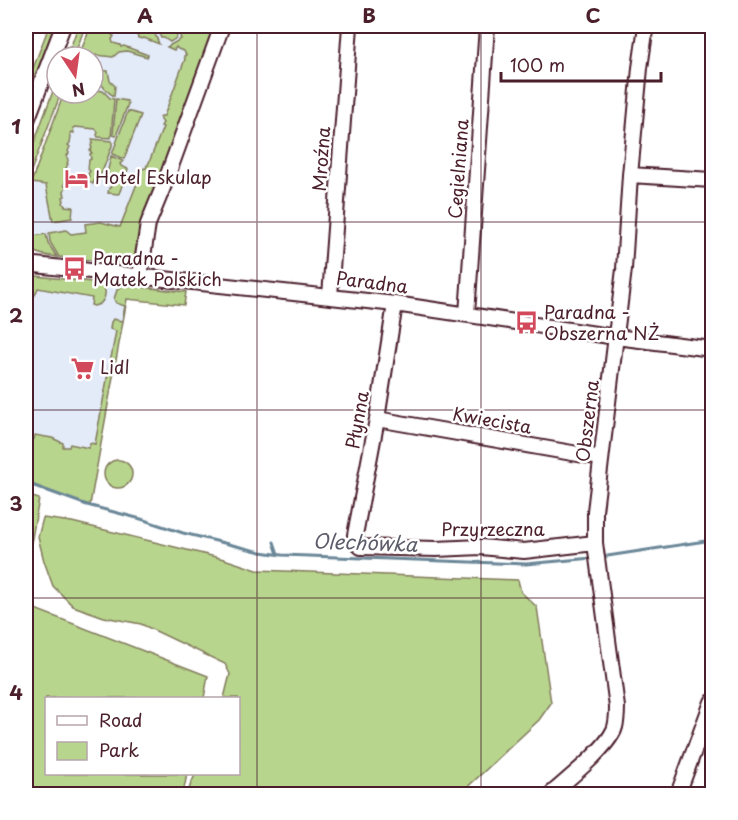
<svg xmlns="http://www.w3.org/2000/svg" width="738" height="820" font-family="'Playpen Sans',sans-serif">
  <rect width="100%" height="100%" fill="#fff"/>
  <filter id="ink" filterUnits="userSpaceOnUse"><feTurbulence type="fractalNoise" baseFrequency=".0167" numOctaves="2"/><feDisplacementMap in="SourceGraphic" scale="12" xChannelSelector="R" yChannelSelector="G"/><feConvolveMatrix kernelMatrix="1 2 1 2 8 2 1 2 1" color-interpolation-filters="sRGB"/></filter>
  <g filter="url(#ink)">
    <path fill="#e3ebf8" d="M107,26H207L122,251L51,242H26V196L31,183L46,184L81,93H93V72H94L96,55Z
      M26,275L130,286L100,450L70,445V447H63V443L52,439L35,436L34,439L26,437Z"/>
    <path fill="#b8d58d" stroke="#817a5c" stroke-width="1.5" d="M49,26H57L26,107V87Z
      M78,26H81L83,32L74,57H63L59,54L62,48L71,46Z
      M91,26H116L112,35L114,36L113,38L112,39L113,43L120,45L121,47L124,46L148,55L147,57L127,51L119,52L113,57L96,55V62H93V57L89,54L85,57H83L80,53Z
      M142,26H158L153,29L159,44L144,38L141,39L140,38H138L137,35L138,33H139Z
      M161,26H181L176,38L170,42L164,38H161C158,33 159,31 161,26Z
      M184,26H217L135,261L130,264L59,257L50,242L49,233L66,230L71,234L86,232L85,224L101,222L120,227L141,173L140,172L141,169L146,168L147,165H148L163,127L161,126L163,123L160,118L161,116H164L185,59L184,56L186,55L184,51L178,49L176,47L174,50L167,47L181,39L180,36Z
      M98,70L108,71L110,81L115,86L114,96C104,90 98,82 98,70Z
      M93,72H94L95,79L97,83L96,86L97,90L103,91L110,98L114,99L111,138L98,137L97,135L98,132L96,129L75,127L73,128L74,133L71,132L70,134L71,136L70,143L68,145L70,147L68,151L69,153L67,156L68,161L67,163L68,164L66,168L67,172L66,174L67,176L64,185L66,187L64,191L65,196L63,197L64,201L63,203L65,206L73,207L72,218L53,221L46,185L31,183L64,93H93Z
      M57,80V93H61L31,171L27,182H26V165Z
      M116,99L127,101L128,104L116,136L113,135Z
      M128,111L141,115L124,159L112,154Z
      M92,139L112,141V146L99,180L95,179L93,184L87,180L89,176L88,174L90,171L88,169L89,160L91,159L90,154L92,153L90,151L92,148L91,146L93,142Z
      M111,156L123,161L120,164L121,166L128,169L119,194L108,193L109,188H110L114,180L111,176L107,174Z
      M46,234L48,243L57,257C43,255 25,254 26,237Z
      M26,275L102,283C107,290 106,298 100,304L94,306L91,305L92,298L38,288L35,295L26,287Z
      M123,285L186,292L184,305L127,299L90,505L73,500L26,482V437L34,439L35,435L52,438L63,443V447H69L70,444L89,448L90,443L95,444L116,331L110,329L111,322L113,319L122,321L125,306L116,303L114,299L117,290Z
      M104 474a14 14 0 1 1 28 0a14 14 0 1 1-28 0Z
      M26,495L39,499L26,572Z
      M43,518L72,522L224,559L257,570L518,580L521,592L537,607L551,703L539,720L460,794H188L190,786L195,775H208L209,774H238V698H224L230,674L225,664L141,624L104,617L73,606L53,586L44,561L38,537Z
      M26,574L35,609L208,676L204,698H46V774H187L183,794H26Z"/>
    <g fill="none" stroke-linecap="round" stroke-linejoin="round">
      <path stroke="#6b8798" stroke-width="3" d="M26,483L87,505L141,519L183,533L261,552L282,555L526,564L592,558
        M274,542L278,554
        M601,557L712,540"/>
      <defs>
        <path id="minor" d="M26,123L63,26
          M630,175L712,180
          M26,264L395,304L616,337L712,349
          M140,276L148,224L166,180L222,26
          M330,296L350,26
          M395,304L377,419L355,535C356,541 356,543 361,547L436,549L481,547L524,551L595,543
          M467,314L487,26
          M377,419L601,458
          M551,794C568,779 605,750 614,730C617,723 617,715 617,707L595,543V511L624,269L630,175L640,68L646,26
          M678,794L712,702"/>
      </defs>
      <use href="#minor" stroke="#4a1f2b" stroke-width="18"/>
      <use href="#minor" stroke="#fff" stroke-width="14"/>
    </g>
  </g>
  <path fill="none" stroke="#4a1f2b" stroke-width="1.5" stroke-opacity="0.55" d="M257,26V794M481,26V794M26,222H712M26,410H712M26,598H712"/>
  <defs>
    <symbol id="hotel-bare" viewBox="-9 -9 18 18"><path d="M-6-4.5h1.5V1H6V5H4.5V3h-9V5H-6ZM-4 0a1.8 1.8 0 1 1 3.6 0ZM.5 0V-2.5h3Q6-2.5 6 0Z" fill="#d1495b" stroke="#fff" stroke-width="2.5" paint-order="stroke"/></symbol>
    <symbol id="bus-bare" viewBox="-9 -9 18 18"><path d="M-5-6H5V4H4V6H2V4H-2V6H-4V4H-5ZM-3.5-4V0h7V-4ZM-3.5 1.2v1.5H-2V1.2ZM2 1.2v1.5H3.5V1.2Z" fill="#d1495b" stroke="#fff" stroke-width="2.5" paint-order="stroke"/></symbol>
    <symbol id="supermarket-bare" viewBox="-9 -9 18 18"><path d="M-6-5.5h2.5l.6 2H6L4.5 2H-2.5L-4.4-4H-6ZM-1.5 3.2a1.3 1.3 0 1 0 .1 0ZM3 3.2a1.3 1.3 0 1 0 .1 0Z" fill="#d1495b" stroke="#fff" stroke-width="2.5" paint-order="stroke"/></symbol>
  </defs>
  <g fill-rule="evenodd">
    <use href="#hotel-bare" x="60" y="162" width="33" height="33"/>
    <use href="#bus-bare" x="58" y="252" width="33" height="33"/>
    <use href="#bus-bare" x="510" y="306" width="33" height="33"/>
    <use href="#supermarket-bare" x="66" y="352" width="33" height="33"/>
  </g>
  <g text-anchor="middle" stroke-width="5" stroke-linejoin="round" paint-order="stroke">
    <g font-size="18" fill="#4a1f2b" stroke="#fff">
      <text transform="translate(322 159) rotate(-86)" y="6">Mroźna</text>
      <text transform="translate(459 169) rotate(-86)" y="6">Cegielniana</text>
      <text transform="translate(372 283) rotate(7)" y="6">Paradna</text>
      <text transform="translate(358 420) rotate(-80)" y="6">Płynna</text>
      <text transform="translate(492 421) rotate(10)" y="6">Kwiecista</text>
      <text transform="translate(588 421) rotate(-83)" y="6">Obszerna</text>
      <text x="493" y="536">Przyrzeczna</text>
    </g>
    <g font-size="18" fill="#4a1f2b" stroke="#fff" text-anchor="start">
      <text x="95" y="184">Hotel Eskulap</text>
      <text x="93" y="265">Paradna -<tspan x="93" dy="21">Matek Polskich</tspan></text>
      <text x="544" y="319">Paradna -<tspan x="544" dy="21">Obszerna NŻ</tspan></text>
      <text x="100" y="374">Lidl</text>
    </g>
    <g font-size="20" font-style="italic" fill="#5d5c6a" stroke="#fff">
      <text transform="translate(365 543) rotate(2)" y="7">Olechówka</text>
    </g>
  </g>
  <rect width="738" height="820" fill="none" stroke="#fff" stroke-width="66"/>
  <rect x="45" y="697" width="195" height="78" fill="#ffffff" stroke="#b7a5aa" stroke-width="1.5"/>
  <rect x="57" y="716" width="30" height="9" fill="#ffffff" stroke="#b7a5aa" stroke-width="1.5"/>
  <text x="99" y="727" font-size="18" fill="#4a1f2b">Road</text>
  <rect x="57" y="742" width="30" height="18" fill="#b8d58d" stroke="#b7a5aa" stroke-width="1.5"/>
  <text x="99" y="757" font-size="18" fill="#4a1f2b">Park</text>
  <g transform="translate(75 75) rotate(167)"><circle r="28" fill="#ffffff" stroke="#b7a5aa" stroke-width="1.5"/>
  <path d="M0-4.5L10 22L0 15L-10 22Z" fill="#d1495b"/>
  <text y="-9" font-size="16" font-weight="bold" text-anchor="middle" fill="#4a1f2b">N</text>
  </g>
  <path d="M501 72v9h160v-9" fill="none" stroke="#4a1f2b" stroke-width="3"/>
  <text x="510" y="72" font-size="18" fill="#4a1f2b" stroke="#ffffff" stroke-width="4.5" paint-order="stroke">100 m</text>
  <rect x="33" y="33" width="672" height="754" fill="none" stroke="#4a1f2b" stroke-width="2"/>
  <g font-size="20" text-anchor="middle" font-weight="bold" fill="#4a1f2b">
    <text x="145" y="23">A</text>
    <text x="369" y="23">B</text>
    <text x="593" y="23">C</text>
    <text x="16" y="134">1</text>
    <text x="16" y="323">2</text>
    <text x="16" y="511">3</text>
    <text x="16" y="700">4</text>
  </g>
</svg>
